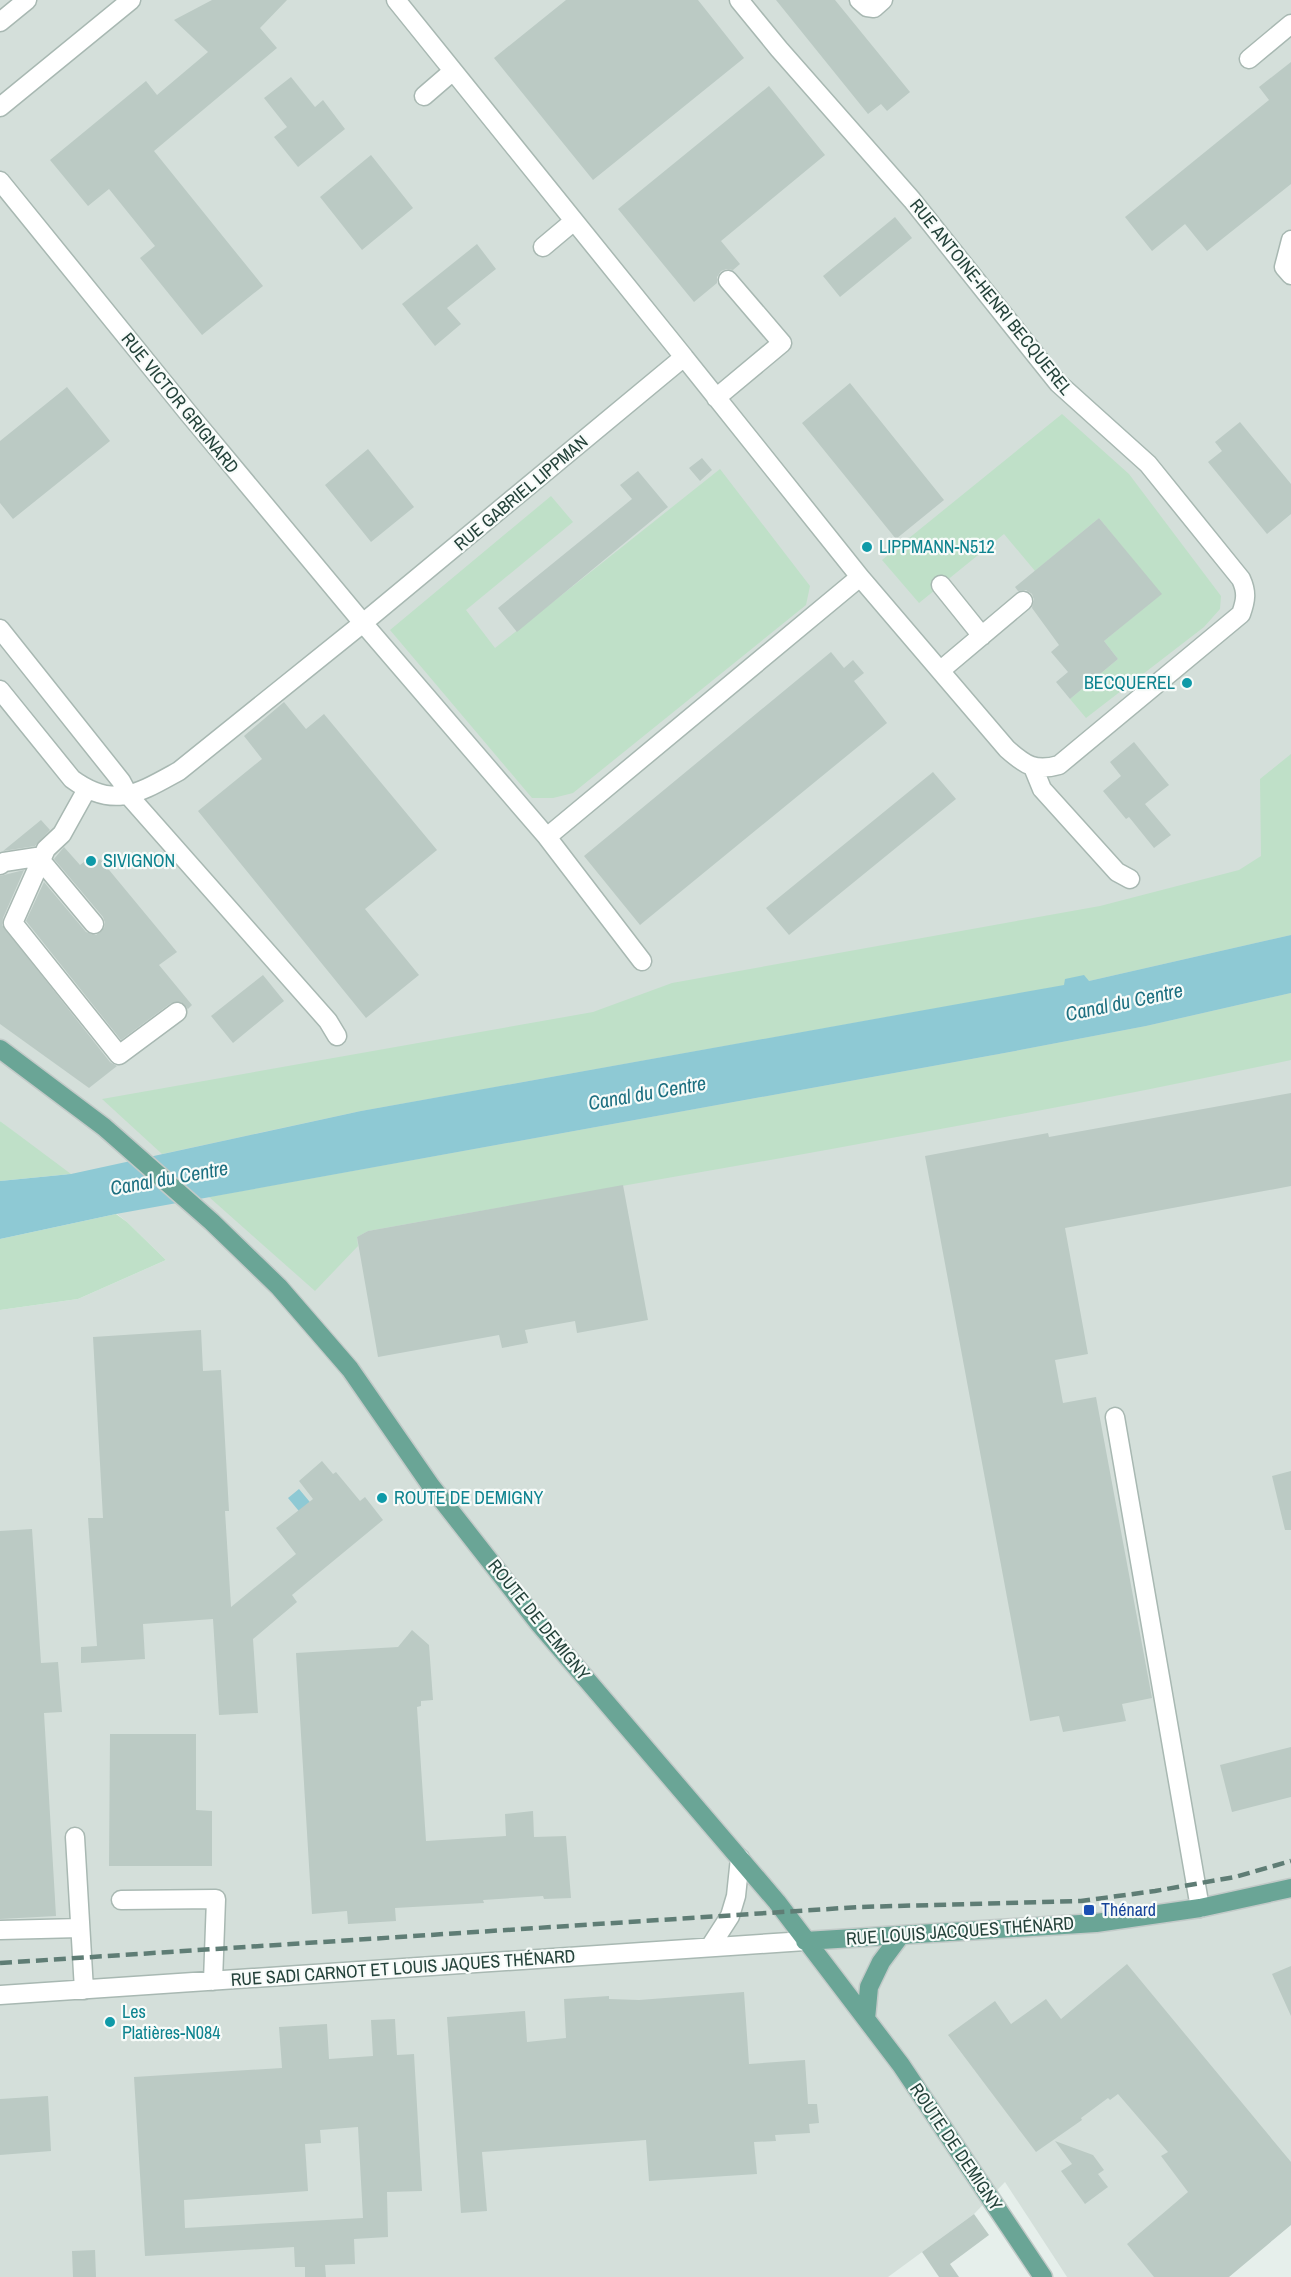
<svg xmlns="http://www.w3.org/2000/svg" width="1291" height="2277" font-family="'Archivo Narrow',sans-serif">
  <rect width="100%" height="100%" fill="#e6efeb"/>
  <path fill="#d4dfda" d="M0,0H1291V2224L1227,2277H1067L1005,2182L974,2214L888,2277H0V1310L78,1299L166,1260L127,1222L0,1121Z"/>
  <path fill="#bfe0c8" d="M1062,414L1129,474L1221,596L1220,609L1204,627L1086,718L1070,699L1118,659L1104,641L1161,594L1099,518L1035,571L1004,534L919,603L882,560Z
    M720,469L810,586L806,605L573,793L553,798H532L390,630L551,496L573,522L466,610L495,648Z
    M1291,754V935L1089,981L361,1111L162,1154L102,1099L593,1012L672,983L1100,906L1239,870L1261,856L1260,779Z
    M1291,993V1060C985,1125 676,1176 368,1231L357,1237L358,1246L315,1291L209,1197L999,1054L1146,1026Z
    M0,1121L71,1174L0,1181Z
    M116,1214L127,1222L166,1260L78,1299L0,1310V1239Z"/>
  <path fill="#8ec9d4" d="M1291,935V993L1146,1026L999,1054L116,1214L0,1239V1181L71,1174L361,1111L1064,985L1065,979L1084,975L1089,981Z
    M299,1489L319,1513L308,1522L288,1498Z"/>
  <path fill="#bbcac4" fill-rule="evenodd" d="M212,0H287L260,28L277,48L154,151L263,286L202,335L140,258L155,246L109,189L88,206L50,160L146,81L157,95L208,52L174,20Z
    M566,0H698L744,58L593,180L494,58Z
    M776,0H835L910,92L887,111L881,104L868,114Z
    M1291,62V184L1207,251L1185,224L1152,251L1125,217L1269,100L1259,87Z
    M291,77L315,107L323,100L345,129L298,167L274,137L287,127L264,98Z
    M769,86L825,155L721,241L740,264L733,270L727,269L721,271L717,277V283L694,302L618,209Z
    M371,155L413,208L362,250L320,197Z
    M895,217L912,238L840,297L823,276Z
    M477,244L496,269L447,308L461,324L435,346L402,304Z
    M850,383L944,500L896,539L802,423Z
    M67,387L110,441L13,519L0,503V441Z
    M1240,422L1291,484V514L1267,534L1208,462L1222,451L1215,442Z
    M368,449L414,507L371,542L325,485Z
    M702,458L712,470L700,481L689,468Z
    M638,471L668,507L517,632L498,608L632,499L620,485Z
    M1099,518L1162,594L1104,641L1118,659L1070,699L1056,682L1068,672L1051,652L1059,645L1032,608L1034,600L1032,594L1026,590L1018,591L1015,587Z
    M831,652L844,668L853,660L864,673L854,681L887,723L640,925L584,856Z
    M284,702L306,729L324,714L437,850L365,909L419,975L366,1018L198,811L262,759L244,736Z
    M1134,742L1169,785L1145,804L1171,835L1154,848L1129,817L1126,819L1103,791L1121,776L1110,762Z
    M933,772L956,799L789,935L766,908Z
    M41,820L50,830L35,846L3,851Z
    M64,847L80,865L93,855L98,861L100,859L177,952L159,965L192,1005L188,1009L181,1002L171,1003L121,1040L26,921L44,882L86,932L96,935L104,928L105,923L103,917L54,859Z
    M24,870L3,918L2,925L110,1062L117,1066L89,1088L0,1024V876Z
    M263,975L284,1001L233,1043L211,1016Z
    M1291,1093V1186L1065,1228L1088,1354L1055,1360L1063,1403L1096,1397L1152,1698L1122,1704L1126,1721L1063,1732L1059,1716L1030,1721L925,1156L1048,1133L1049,1137Z
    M623,1185L648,1320L577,1333L575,1321L525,1330L528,1343L502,1348L499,1335L378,1357L357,1237L368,1231Z
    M201,1330L203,1371L221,1370L229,1511H225L231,1607L296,1554L276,1528L313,1499L299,1481L322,1461L333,1474L336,1472L360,1501L365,1497L383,1520L292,1595L297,1602L253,1639L258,1713L219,1715L213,1619L143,1624L145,1659L81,1663V1647L97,1646L88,1518H103L93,1337Z
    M1291,1471V1530H1285L1272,1476Z
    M32,1529L41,1663L58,1662L62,1712L44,1713L56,1916L0,1919V1531Z
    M412,1630L429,1645L433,1700L421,1701V1706L417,1707L426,1841L506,1836L505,1814L533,1811L534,1837L566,1836L571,1898L544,1899L543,1896L483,1900L484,1903L395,1908L396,1921L348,1924L347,1911L312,1914L296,1653L398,1647Z
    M110,1734H196V1810L212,1811V1866H109Z
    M1291,1747V1797L1232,1812L1220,1765Z
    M1127,1964L1291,2162V2225L1229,2277H1154L1127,2244L1188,2192L1161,2156L1168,2152L1118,2094L1110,2100L1108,2098L1081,2118L1082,2120L1036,2152L948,2035L995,2001L1011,2024L1046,1999L1061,2019Z
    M1291,1966V2016L1272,1974Z
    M744,1992L749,2064L805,2060L808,2104H817L819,2123L809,2124L810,2133L775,2135L776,2141L754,2142L757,2174L649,2181L646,2140L482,2152L487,2211L461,2213L447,2017L525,2011L527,2042L566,2038L564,1999L609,1996V1999L639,2000Z
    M395,2019L397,2055L414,2054L422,2191L387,2192L388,2237L354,2239L355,2264L325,2265L326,2277H305V2267H295L294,2247L145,2256L134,2077L282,2068L279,2027L327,2024L329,2059L373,2056L371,2020ZM358,2127L363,2218L185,2228L184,2200L308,2191L305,2144L321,2143L320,2130Z
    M48,2096L51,2151L0,2155V2099Z
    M1055,2141L1093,2155L1104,2170L1098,2174L1108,2187L1085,2204L1061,2171L1072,2164Z
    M974,2214L989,2235L950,2264L959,2277H939L922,2252Z
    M95,2250L96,2277H73L72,2251Z"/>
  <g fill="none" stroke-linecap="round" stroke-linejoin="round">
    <defs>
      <path id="minor" d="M859,0L867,7L874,8L883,0
        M0,22L27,0
        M1249,59L1291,24
        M424,96L453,71
        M0,107L131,0
        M0,181L189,414L363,623L547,837
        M1291,240L1284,267L1291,275
        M543,247L574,221
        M684,357L860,577L1007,749C1025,765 1035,772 1059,765L1241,614C1246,600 1247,592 1241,579L1148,464L1058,383L912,200L779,49L739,0
        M716,398L782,343L728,280
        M941,585L982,636
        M0,629L121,781L129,796L328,1021L337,1036
        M941,670L1023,601
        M0,690L72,779C114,810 139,793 179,771L363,623L684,357L396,0
        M1033,767L1042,789L1117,872L1130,879
        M87,789L62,834L46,849L13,923L119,1055L177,1012
        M38,857L94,924
        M0,865L4,862L43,856
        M642,961L547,837L860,577
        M1115,1417L1200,1908
        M75,1837L84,1990
        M121,1900L216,1899L213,1981
        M0,1930L80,1928
        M710,1947L730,1916L736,1896L740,1858
        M0,1995L805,1941"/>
      <path id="major" d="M0,1049L104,1127L212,1222L279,1287L350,1369L431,1486L540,1625L777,1902L901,2065L1043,2277
        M805,1941L1096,1923L1200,1908L1291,1888
        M866,2019L869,1987L881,1962L901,1935"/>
    </defs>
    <use href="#minor" stroke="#a8b8b2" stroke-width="21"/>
    <use href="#major" stroke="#c2cac8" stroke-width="21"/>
    <use href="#minor" stroke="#fff" stroke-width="18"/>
    <use href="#major" stroke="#6aa596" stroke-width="18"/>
    <path stroke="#5f7d75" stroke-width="4.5" stroke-dasharray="12 6" stroke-linecap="butt" d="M0,1963L859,1907L1081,1901L1155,1891L1235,1877L1291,1861"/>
  </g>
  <g fill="#0f9aa8" stroke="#f7fbf9" stroke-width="2">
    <circle cx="867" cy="547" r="6"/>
    <circle cx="1187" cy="683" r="6"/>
    <circle cx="91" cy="861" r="6"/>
    <circle cx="382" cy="1498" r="6"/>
    <circle cx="110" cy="2022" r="6"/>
  </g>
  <rect fill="#1a4fb4" stroke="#f7fbf9" stroke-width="2" x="1083" y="1904" width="12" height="12" rx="3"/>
  <g text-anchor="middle" stroke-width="4.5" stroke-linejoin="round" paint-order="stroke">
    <g font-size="18" fill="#24423a" stroke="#f7fbf9">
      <text transform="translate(991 297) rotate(51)" y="6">RUE ANTOINE-HENRI BECQUEREL</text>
      <text transform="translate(180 403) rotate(51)" y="6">RUE VICTOR GRIGNARD</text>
      <text transform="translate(521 493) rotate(-40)" y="6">RUE GABRIEL LIPPMAN</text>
      <text transform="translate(539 1620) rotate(51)" y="6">ROUTE DE DEMIGNY</text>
      <text transform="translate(960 1931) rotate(-4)" y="6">RUE LOUIS JACQUES THÉNARD</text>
      <text transform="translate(403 1968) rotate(-4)" y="6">RUE SADI CARNOT ET LOUIS JAQUES THÉNARD</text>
      <text transform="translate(956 2147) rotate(56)" y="6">ROUTE DE DEMIGNY</text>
    </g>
    <g font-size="18" fill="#0d838f" stroke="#f7fbf9" text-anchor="start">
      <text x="879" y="553">LIPPMANN-N512</text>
      <text x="1175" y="689" text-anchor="end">BECQUEREL</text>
      <text x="103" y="867">SIVIGNON</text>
      <text x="394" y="1504">ROUTE DE DEMIGNY</text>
      <text x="122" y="2018">Les<tspan x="122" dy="21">Platières-N084</tspan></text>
    </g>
    <g font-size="18" fill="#164399" stroke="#f7fbf9" text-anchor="start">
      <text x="1101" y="1916">Thénard</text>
    </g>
    <g font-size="20" font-style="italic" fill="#1c6f80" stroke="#f7fbf9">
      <text transform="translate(1124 1002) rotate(-12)" y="7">Canal du Centre</text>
      <text transform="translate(647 1093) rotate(-10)" y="7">Canal du Centre</text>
      <text transform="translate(169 1178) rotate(-10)" y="7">Canal du Centre</text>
    </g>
  </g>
</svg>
